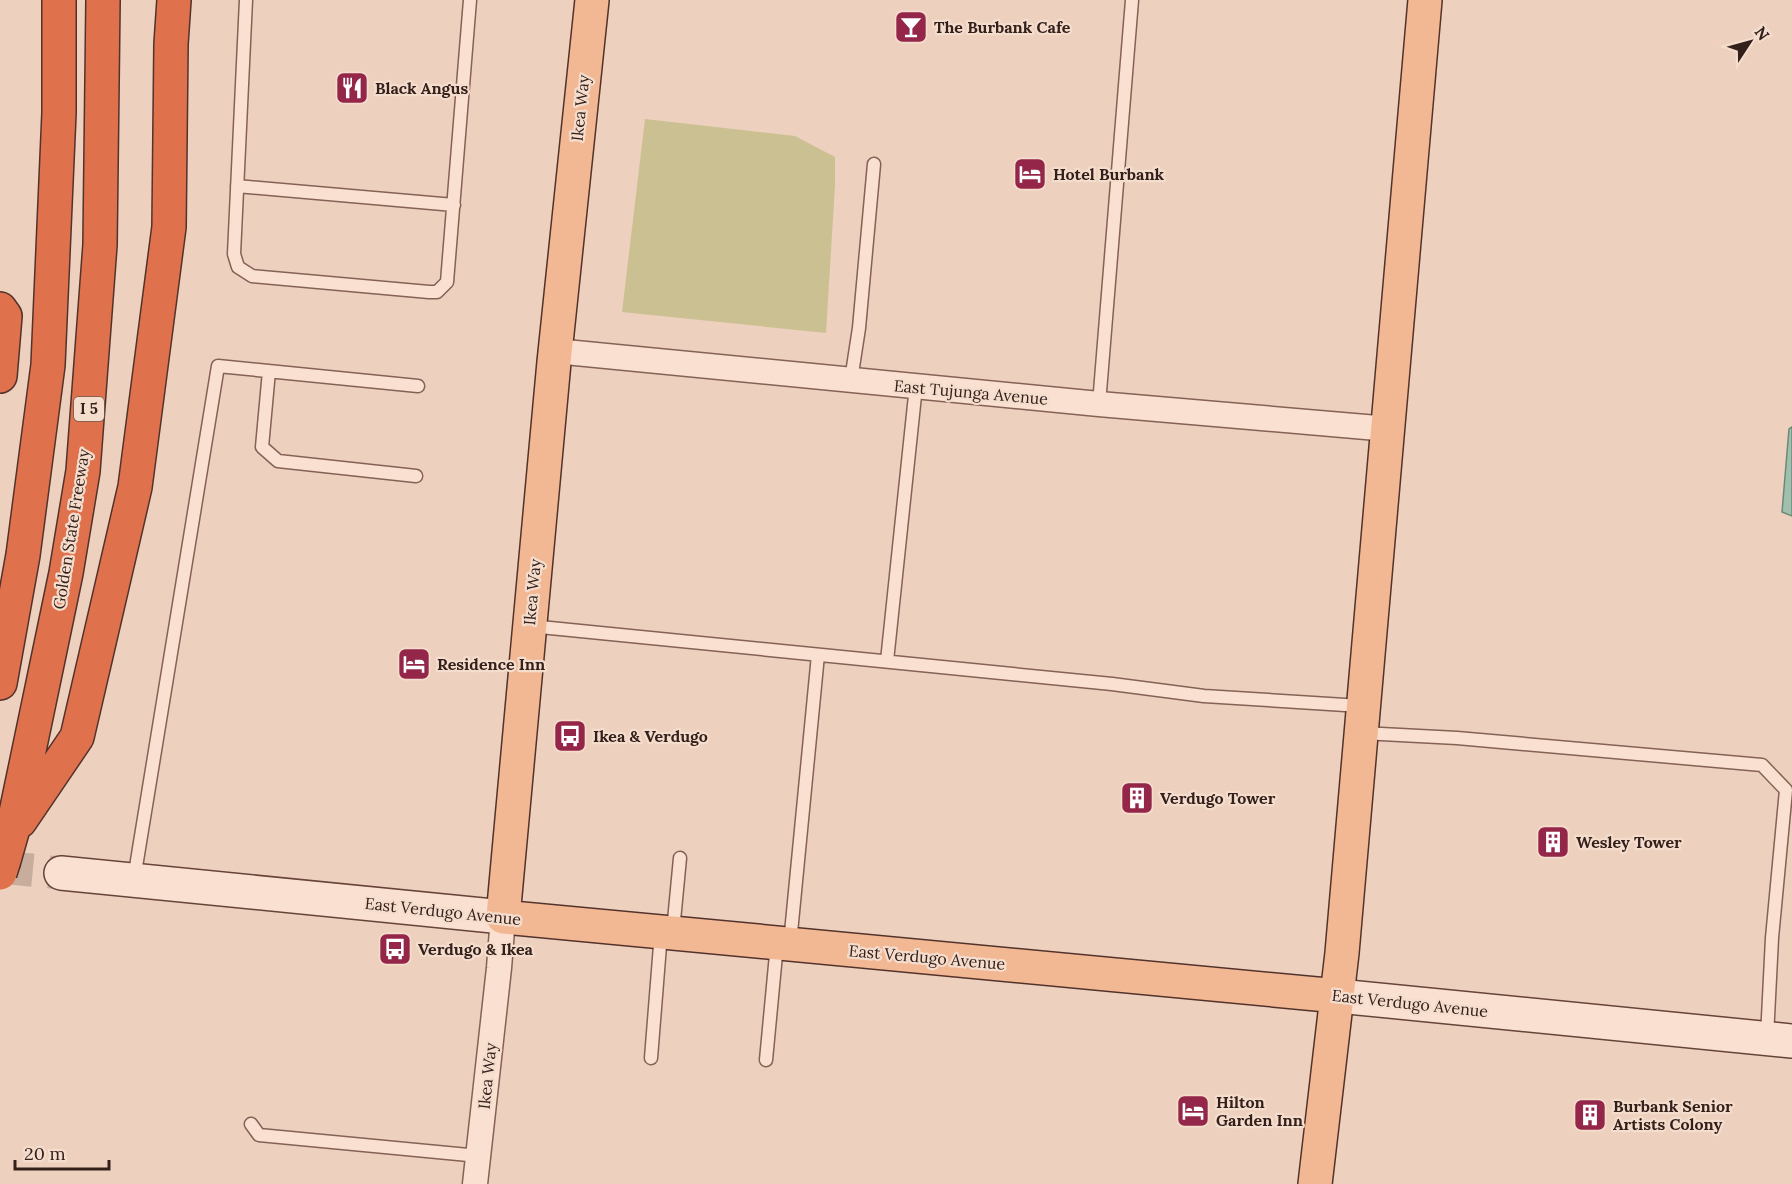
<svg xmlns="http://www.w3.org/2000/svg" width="1792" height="1184" font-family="Lora,serif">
  <rect width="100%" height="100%" fill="#edd0bd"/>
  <path fill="#cbc092" d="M645,119L795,136L835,157V185L826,333L622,312Z"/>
  <path fill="#a1bfad" stroke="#698c79" stroke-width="1.5" d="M1792,427V516L1782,512L1789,429Z"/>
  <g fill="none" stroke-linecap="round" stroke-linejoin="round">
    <path stroke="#c8ad9d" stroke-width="33" stroke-dasharray="33 16" stroke-linecap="butt" d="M0,867L61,873"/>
    <defs>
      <path id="service" d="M246,0L234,254L238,267L252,276L429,292H437L447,282L470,0
        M237,186L454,205
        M269,371L262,447L278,461L416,476
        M851,380L859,328L874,164
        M1099,404L1132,0
        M530,626L1112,684L1204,696L1361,706
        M887,661L916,386
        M1362,733L1457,738L1762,765L1786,790L1772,938L1767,1037
        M134,879L218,366L418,386
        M673,931L680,858
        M790,943L818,655
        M651,1058L661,933
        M766,1060L777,944
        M251,1124L259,1135L479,1156"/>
      <path id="minor" d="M555,351L1099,404L1389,429
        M475,1184L499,968L503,917"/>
      <path id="secondary" d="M61,873L503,917
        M1338,996L1792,1041"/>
      <path id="primary" d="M592,0L554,362L503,917L1338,996
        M1315,1184L1342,953L1425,0"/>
      <path id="motorway" d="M0,309L5,316L0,376
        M0,683L23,555L48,365L59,113V0
        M20,821L77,737L135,487L169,227L171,44L174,0
        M4,860L12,832L66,573L83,471L100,245L103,0"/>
    </defs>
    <use href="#service" stroke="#856156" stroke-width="15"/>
    <use href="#minor" stroke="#856156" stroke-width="27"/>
    <use href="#secondary" stroke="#67433a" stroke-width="36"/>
    <use href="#primary" stroke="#53322b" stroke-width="36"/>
    <use href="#motorway" stroke="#53322b" stroke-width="36"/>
    <use href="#service" stroke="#f9e0d0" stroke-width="12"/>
    <use href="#minor" stroke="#f9e0d0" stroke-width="24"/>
    <use href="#secondary" stroke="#f9e0d0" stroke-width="33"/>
    <use href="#primary" stroke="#f2b894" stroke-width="33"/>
    <use href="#motorway" stroke="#df724c" stroke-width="33"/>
    <defs>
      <path id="motorway-bridge" d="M0,873L4,860"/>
    </defs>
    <use href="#motorway-bridge" stroke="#53322b" stroke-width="36" stroke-linecap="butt"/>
    <use href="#motorway-bridge" stroke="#df724c" stroke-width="33"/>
  </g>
  <defs>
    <symbol id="bar-square" viewBox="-11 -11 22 22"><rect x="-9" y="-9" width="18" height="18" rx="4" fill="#942649" stroke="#f5ddcd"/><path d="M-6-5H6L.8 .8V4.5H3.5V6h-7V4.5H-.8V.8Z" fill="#fff"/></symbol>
    <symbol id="restaurant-square" viewBox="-11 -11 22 22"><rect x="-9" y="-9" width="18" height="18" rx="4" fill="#942649" stroke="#f5ddcd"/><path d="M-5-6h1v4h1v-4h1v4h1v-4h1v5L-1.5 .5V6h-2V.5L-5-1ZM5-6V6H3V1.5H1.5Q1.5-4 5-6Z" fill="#fff"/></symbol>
    <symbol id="hotel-square" viewBox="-11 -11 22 22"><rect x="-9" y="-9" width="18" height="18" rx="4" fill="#942649" stroke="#f5ddcd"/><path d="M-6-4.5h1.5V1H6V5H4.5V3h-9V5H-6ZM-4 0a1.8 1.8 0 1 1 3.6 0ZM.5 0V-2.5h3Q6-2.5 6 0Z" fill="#fff"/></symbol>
    <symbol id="bus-square" viewBox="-11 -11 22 22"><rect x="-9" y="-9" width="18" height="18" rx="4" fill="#942649" stroke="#f5ddcd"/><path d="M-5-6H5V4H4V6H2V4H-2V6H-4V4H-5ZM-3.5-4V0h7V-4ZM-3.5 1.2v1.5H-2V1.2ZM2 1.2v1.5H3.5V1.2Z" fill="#fff"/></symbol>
    <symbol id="building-square" viewBox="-11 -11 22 22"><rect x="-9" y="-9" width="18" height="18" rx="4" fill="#942649" stroke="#f5ddcd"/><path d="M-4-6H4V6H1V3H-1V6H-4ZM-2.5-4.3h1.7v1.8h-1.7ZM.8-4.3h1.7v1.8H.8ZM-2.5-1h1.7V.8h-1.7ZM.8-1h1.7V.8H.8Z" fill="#fff"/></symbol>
  </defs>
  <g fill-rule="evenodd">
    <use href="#bar-square" x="892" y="8" width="38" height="38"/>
    <use href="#restaurant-square" x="333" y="69" width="38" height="38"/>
    <use href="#hotel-square" x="1011" y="155" width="38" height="38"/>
    <use href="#hotel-square" x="395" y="645" width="38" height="38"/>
    <use href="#bus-square" x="551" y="717" width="38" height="38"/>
    <use href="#building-square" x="1118" y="779" width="38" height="38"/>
    <use href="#building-square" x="1534" y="823" width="38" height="38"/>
    <use href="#bus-square" x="376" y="930" width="38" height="38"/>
    <use href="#hotel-square" x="1174" y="1092" width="38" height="38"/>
    <use href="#building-square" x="1571" y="1096" width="38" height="38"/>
  </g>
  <g text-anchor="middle" stroke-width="4.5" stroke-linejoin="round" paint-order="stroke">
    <rect fill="#f5ddcd" stroke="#6e5950" stroke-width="1.5" x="74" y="397" width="30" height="24" rx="4.5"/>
    <g font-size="15" font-weight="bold" fill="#34201b">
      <text x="89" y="414">I 5</text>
    </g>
    <g font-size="16" font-weight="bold" fill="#34201b" stroke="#f5ddcd" text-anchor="start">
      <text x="934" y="33">The Burbank Cafe</text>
      <text x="375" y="94">Black Angus</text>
      <text x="1053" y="180">Hotel Burbank</text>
      <text x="437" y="670">Residence Inn</text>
      <text x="593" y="742">Ikea &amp; Verdugo</text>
      <text x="1160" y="804">Verdugo Tower</text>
      <text x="1576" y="848">Wesley Tower</text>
      <text x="418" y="955">Verdugo &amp; Ikea</text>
      <text x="1216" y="1108">Hilton<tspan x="1216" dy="18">Garden Inn</tspan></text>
      <text x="1613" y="1112">Burbank Senior<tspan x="1613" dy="18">Artists Colony</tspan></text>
    </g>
    <g font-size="16" fill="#34201b" stroke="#f5ddcd">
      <text transform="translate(580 108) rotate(-84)" y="6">Ikea Way</text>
      <text transform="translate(971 392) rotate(5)" y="6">East Tujunga Avenue</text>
      <text transform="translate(71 529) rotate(-81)" y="6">Golden State Freeway</text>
      <text transform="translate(532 592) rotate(-85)" y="6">Ikea Way</text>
      <text transform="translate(443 911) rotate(6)" y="6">East Verdugo Avenue</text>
      <text transform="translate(927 957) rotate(5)" y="6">East Verdugo Avenue</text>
      <text transform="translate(1410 1003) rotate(6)" y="6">East Verdugo Avenue</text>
      <text transform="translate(487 1076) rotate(-84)" y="6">Ikea Way</text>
    </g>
  </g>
  <g transform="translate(1750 42) rotate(54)" stroke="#f5ddcd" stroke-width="4.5" paint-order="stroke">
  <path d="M0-4.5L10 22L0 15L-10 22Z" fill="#34201b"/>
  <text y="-9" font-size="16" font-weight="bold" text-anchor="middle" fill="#34201b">N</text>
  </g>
  <path d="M15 1160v9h94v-9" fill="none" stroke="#34201b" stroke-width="3"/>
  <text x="24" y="1160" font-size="18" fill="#34201b" stroke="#f5ddcd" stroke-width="4.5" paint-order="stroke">20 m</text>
</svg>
